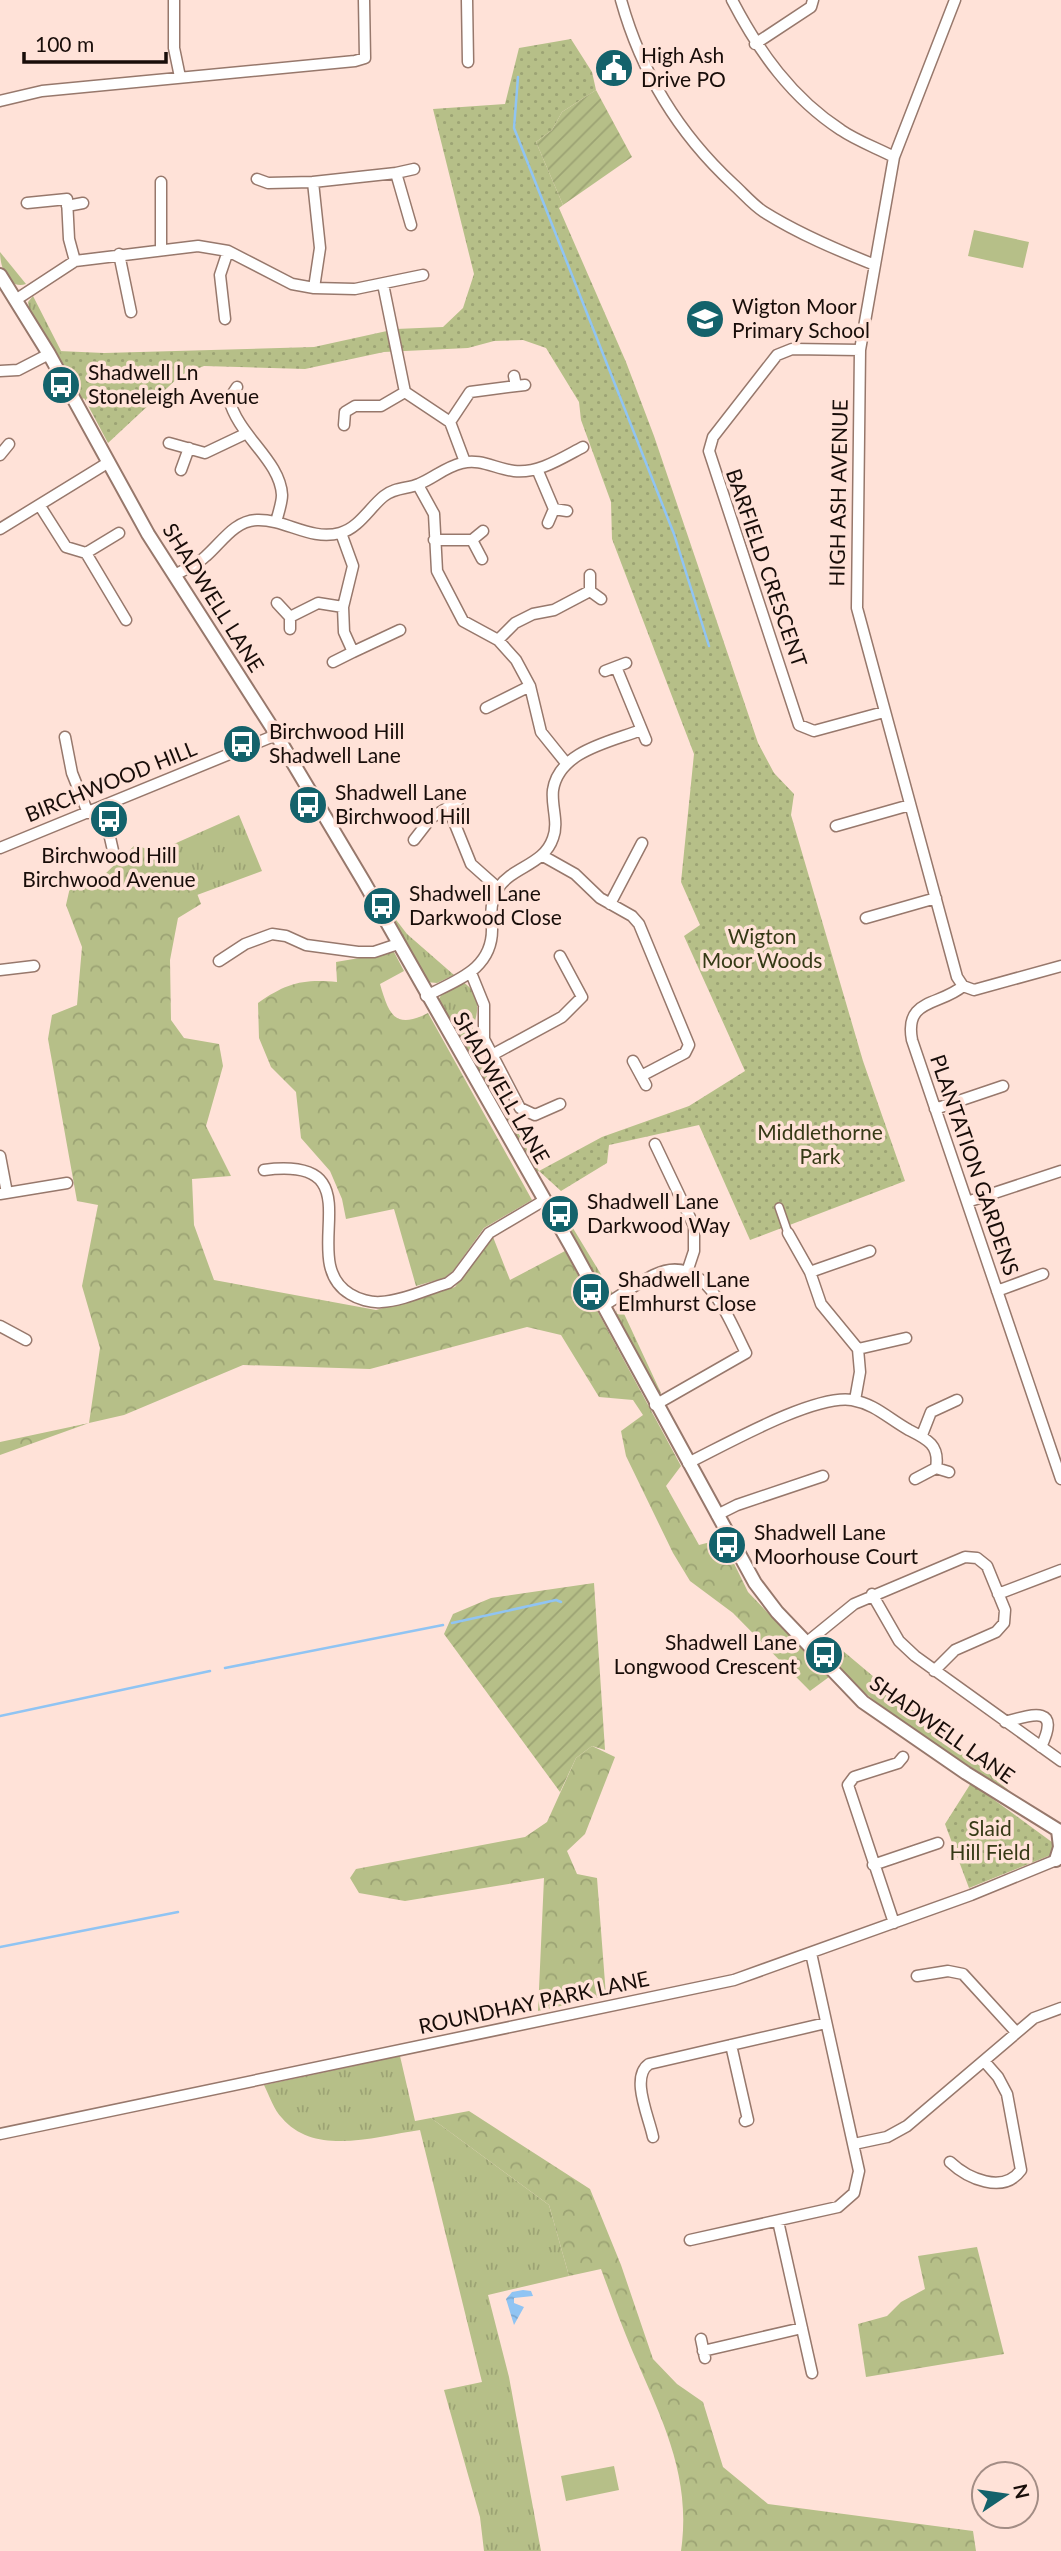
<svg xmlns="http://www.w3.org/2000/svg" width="1061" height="2551" font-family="Lato,sans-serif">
  <defs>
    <pattern id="grass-tufts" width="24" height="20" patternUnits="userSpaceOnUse" patternTransform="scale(1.75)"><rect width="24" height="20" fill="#b6bf88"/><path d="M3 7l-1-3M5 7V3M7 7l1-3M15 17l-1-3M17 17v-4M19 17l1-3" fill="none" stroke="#9ca374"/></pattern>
    <pattern id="forest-crowns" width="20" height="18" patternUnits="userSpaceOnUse" patternTransform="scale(1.75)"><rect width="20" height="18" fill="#b6bf88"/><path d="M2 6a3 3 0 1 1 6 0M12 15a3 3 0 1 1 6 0" fill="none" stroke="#9ca374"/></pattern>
    <pattern id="park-dots" width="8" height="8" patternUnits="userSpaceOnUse" patternTransform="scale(1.75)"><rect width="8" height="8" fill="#b6bf88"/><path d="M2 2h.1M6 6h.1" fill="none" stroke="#9ca374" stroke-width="1.8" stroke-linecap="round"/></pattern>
    <pattern id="garden-furrows" width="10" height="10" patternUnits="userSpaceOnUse" patternTransform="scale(1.75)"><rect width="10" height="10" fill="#b6bf88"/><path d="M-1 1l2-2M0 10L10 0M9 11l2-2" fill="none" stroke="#9ca374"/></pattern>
    <pattern id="water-waves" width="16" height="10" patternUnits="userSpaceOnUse" patternTransform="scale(1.75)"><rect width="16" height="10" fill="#90c4f3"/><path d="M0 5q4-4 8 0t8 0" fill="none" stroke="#7ba7cf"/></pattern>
  </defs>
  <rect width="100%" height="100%" fill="#ffe2d8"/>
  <path fill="url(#grass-tufts)" d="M0,252L26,284C8,290 0,267 0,252Z
    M33,296L85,398L82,399L29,309L28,302Z
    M239,815L262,871L197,895L190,875L169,874L156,852Z
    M380,899L407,934L454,975L437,983L426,982Z
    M463,982C486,997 476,1020 468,1041L539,1171L534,1173L438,1001L442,993Z
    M554,1197L613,1294H607L599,1286Z
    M619,1303L661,1393L658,1394L615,1315Z
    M824,1635L1012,1793C979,1771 812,1675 824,1635Z
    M400,2056L415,2121L431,2118L549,2205L569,2276L488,2295L509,2377L541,2551H484L480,2517L444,2390L482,2382L420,2130C377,2136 315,2157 282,2118C274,2110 269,2095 264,2085Z"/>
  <path fill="url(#forest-crowns)" d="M135,845L156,852L169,874L190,875L201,904L178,918L170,960L171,1020L184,1038L219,1044L223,1066L206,1126L231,1176L192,1179L194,1225L214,1280L376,1310L455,1287L493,1237L510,1280L565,1251L681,1466L666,1486L699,1545L722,1539L748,1592L829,1677L810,1691L733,1613L690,1581L673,1553L626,1456L621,1431L643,1415L633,1400L599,1397L561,1335L527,1327L370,1369L243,1365L124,1415L89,1423L0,1455V1442L89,1423L100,1348L82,1286L98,1205L77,1201L48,1039L52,1015L77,1005L82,947L66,905L71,883L103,876Z
    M394,952L404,971L380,984C389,1015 395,1030 428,1013L532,1200L484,1228L453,1271L444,1278L416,1286L394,1209L346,1219L342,1199L330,1171L301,1138L296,1092L271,1067L259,1038L258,1003C287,983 302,979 337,982L336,962Z
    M592,1746L615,1757L585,1834L567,1851L577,1874L597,1878L606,1996L538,2011L544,1878L405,1901L359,1893L350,1878L356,1869L525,1837L547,1822L576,1758Z
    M469,2111L590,2189L621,2265L653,2359L677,2384L703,2402L723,2467L768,2504L973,2531L976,2551H681C692,2475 661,2418 632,2350C621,2324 611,2296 601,2269L569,2276L549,2205L431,2118Z
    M977,2247L1004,2354L866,2377L858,2324L887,2316L901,2302L925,2289L918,2256Z"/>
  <path fill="url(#park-dots)" d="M571,39L592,72L596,90L562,112L552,130L536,142L563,205L559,208L626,362L654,436L758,743L774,773L794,794L791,815L863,1061L905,1181L750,1240L699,1125L609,1145L607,1163L561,1191L539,1171L602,1137L689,1106L745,1071L684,936L700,925L681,882L694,754L612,539L611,502L581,420L579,402L546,348L523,340L494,341L468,348L384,352L305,369L204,366L181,375L108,443L59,351L104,353L314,347L396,329L443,327L463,308L474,274L433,109L505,104L519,48Z
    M971,1783L1060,1848L1061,1851L969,1888L945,1824Z"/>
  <path fill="url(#garden-furrows)" d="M596,90L632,157L563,205L536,142L552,130L562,112Z
    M594,1583L605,1750L592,1746L576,1758L560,1792L444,1634L453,1614L491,1598Z"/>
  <path fill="#b6bf88" d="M974,230L1029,242L1023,268L968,256Z
    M614,2466L619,2490L566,2501L561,2476Z"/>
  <path fill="url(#water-waves)" d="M523,2290L531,2291L533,2296L514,2298V2303L524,2307L514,2325L506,2299L512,2292Z"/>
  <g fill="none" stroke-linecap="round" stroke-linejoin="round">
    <path stroke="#90c4f3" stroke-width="2.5" d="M518,77L514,128L674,534L709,646
      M452,1623L556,1600L561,1602
      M225,1668L443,1625
      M0,1716L210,1671
      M0,1947L178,1912"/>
    <defs>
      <path id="pedestrian" d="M779,1207L788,1233"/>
      <path id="minor" d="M174,0V48L180,77
        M467,0L468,62
        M621,0C641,72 678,133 733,184C743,193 753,205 764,212C799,234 837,250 875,265
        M732,0C759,52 792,98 841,130C857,141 877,148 894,157
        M955,0L894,157L860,350L857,608L957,977L963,986
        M755,44L811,7L813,0
        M0,101L42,91L355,61L365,58L364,0
        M396,173L414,169
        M257,179L268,183L313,182
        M27,203L67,199L69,239L75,261
        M67,206L83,203
        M161,249V182
        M119,254L131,312
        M383,284L405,392L450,422L465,462
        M314,288L320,248L313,182L396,173L411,225
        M17,299L75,261L198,246L228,251L292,284L314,288L355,289L423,275
        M225,319L220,275L228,251
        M860,350L792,349L777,355L713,437L709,451L799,725L814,731L884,712
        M0,371L18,370L49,354
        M514,376L516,386L525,385
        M237,387L229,399C238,436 280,460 282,495C282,503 278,514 276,522
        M450,422L470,392L516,386
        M344,425L345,412L355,406H381L405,392
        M169,443L205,453L245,434
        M0,455L9,444
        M537,469L554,509L567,511
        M181,470L189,448
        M418,485L434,514L437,571L463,621L498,640L516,660L530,686L541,732L566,763
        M40,506L66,547L86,553L119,533
        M548,523L554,509
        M0,529L109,462
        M341,533L353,566L343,607L344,632L353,652L400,630
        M434,540H472L482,559
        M472,540L483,531
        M86,553L126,620
        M175,575C185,569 198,564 206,556C222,542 234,521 257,520C286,519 310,541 340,533C359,528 370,507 384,496C395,487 408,489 419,484C434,478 445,467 462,463C480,458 496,469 514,471C538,474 562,458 583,447
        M590,575V591L601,599
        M277,603L290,617L318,603L343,607
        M290,629V617
        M498,640L515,623L533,614L554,610L590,591
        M333,662L353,652
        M616,667L646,740
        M605,671L626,663
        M486,708L530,686
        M65,737L72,773L88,813
        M103,807L114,855
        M448,807L471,864L498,888
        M836,826L910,805
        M414,840L431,818L458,801
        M0,848L276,735
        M543,856L575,874L600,898L632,916L639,924L689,1045L685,1053L641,1076
        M610,904L642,843
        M866,918L936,898
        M219,961L245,944L272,934L286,936L306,945L358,952H374L398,944
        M0,970L34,966
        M471,973L484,1005V1039L520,1108L535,1115L560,1104
        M963,986C940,1006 904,998 912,1040L1061,1479
        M963,986L974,990L1061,966
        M426,996C457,980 493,969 492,928C491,913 490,900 499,887C514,866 544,865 553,838C559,822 551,806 553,790C559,751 610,742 641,730
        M492,1055L562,1017L582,997L560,956
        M633,1061L646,1085
        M935,1109L1003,1086
        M655,1144L694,1226V1251L687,1272
        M0,1156L7,1193
        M264,1170C380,1155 293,1260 350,1294C358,1299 371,1303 381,1302C403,1301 427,1289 448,1283L457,1276L489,1233L543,1201
        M0,1194L67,1183
        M967,1202L1061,1171
        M788,1233L810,1272L821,1304L858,1349L860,1372L855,1400
        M810,1272L870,1251
        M997,1291L1043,1274
        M603,1306C620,1296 637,1283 654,1275C705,1250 729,1320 746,1353L655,1405
        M0,1326L26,1340
        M858,1349L906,1338
        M922,1435L931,1412L957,1400
        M688,1463C725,1445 814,1394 852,1400C875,1404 889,1419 909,1430C927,1439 940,1445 936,1468L915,1479
        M936,1468L949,1472
        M717,1515L737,1505L823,1476
        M872,1594L899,1641L915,1656L1061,1761
        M998,1594L1061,1570
        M806,1643L854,1604L965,1557L977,1558L987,1566L1005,1610L1004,1623L996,1632L955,1650L934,1671
        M1005,1722C1033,1714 1061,1705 1041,1747
        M873,1865L938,1843
        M894,1923L848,1785L854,1777L898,1763L903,1757
        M917,1976L948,1971L963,1974L1016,2032
        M731,2045L748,2120L745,2121
        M0,2134L734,1980L971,1895L1061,1858
        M653,2137C649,2117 630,2077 649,2064L826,2023
        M854,2144L887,2137L907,2126L1034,2018L1061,2008
        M950,2162C967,2178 1003,2195 1021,2170L1007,2094L998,2077L984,2061
        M778,2221L812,2373
        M690,2240L838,2207L854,2193L859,2171L811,1953
        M701,2339L705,2358
        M703,2351L802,2328"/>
      <path id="tertiary" d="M0,275L49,354L148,534L271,726L364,882L572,1248L755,1583L777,1612L863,1702L966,1773L1061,1832
        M1056,1860L1060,1847L1058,1830"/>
    </defs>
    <use href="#pedestrian" stroke="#97786c" stroke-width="10"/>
    <use href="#minor" stroke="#97786c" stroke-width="13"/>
    <use href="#tertiary" stroke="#97786c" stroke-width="16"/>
    <use href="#pedestrian" stroke="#fff" stroke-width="7"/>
    <use href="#minor" stroke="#fff" stroke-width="10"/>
    <use href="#tertiary" stroke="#fff" stroke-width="12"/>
  </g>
  <defs>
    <symbol id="civic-disc" viewBox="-11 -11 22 22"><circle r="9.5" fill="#14626b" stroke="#ffe2d8"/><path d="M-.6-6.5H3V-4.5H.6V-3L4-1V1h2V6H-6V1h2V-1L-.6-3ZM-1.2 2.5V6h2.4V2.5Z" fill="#fff"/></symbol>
    <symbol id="school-disc" viewBox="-11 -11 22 22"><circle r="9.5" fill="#14626b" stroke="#ffe2d8"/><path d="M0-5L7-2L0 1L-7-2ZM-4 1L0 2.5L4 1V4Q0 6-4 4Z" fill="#fff"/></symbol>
    <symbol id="bus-disc" viewBox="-11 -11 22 22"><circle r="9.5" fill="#14626b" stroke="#ffe2d8"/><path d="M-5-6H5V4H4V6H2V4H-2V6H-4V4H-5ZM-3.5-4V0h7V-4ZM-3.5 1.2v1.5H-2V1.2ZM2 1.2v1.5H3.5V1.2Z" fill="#fff"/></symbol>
  </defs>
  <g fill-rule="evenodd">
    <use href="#civic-disc" x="592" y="46" width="44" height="44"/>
    <use href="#school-disc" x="683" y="297" width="44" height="44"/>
    <use href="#bus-disc" x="39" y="363" width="44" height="44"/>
    <use href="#bus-disc" x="220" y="722" width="44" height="44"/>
    <use href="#bus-disc" x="286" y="783" width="44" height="44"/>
    <use href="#bus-disc" x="87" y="797" width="44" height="44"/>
    <use href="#bus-disc" x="360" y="884" width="44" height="44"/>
    <use href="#bus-disc" x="538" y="1192" width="44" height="44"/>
    <use href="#bus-disc" x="569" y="1270" width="44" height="44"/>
    <use href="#bus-disc" x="705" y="1523" width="44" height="44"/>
    <use href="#bus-disc" x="802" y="1633" width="44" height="44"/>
  </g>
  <g text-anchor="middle" stroke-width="7" stroke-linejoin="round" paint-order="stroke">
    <g font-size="21" fill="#180d09" stroke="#ffe2d8" text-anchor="start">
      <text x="641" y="63">High Ash<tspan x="641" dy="24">Drive PO</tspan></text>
      <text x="732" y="314">Wigton Moor<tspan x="732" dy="24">Primary School</tspan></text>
      <text x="88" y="380">Shadwell Ln<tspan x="88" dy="24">Stoneleigh Avenue</tspan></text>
      <text x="269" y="739">Birchwood Hill<tspan x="269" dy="24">Shadwell Lane</tspan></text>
      <text x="335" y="800">Shadwell Lane<tspan x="335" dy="24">Birchwood Hill</tspan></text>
      <text x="109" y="863" text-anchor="middle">Birchwood Hill<tspan x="109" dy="24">Birchwood Avenue</tspan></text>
      <text x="409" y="901">Shadwell Lane<tspan x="409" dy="24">Darkwood Close</tspan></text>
      <text x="587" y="1209">Shadwell Lane<tspan x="587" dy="24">Darkwood Way</tspan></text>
      <text x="618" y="1287">Shadwell Lane<tspan x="618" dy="24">Elmhurst Close</tspan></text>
      <text x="754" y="1540">Shadwell Lane<tspan x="754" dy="24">Moorhouse Court</tspan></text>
      <text x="797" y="1650" text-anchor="end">Shadwell Lane<tspan x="797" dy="24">Longwood Crescent</tspan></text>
    </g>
    <g font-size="21" fill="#180d09" stroke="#ffe2d8">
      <text transform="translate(839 493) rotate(-89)" y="7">HIGH ASH AVENUE</text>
      <text transform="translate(766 568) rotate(71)" y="7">BARFIELD CRESCENT</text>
      <text transform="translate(213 598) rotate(58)" y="7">SHADWELL LANE</text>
      <text transform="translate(111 782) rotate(-22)" y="7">BIRCHWOOD HILL</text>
      <text transform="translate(501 1088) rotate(60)" y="7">SHADWELL LANE</text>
      <text transform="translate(974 1165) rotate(71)" y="7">PLANTATION GARDENS</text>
      <text transform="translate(942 1730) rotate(35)" y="7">SHADWELL LANE</text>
      <text transform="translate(534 2003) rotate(-12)" y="7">ROUNDHAY PARK LANE</text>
    </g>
    <g font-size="21" fill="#353915" stroke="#ffe2d8">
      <text x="762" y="944">Wigton<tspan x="762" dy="24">Moor Woods</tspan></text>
      <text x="820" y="1140">Middlethorne<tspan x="820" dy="24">Park</tspan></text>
      <text x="990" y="1836">Slaid<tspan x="990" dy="24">Hill Field</tspan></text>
    </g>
  </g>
  <g transform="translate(1005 2495) rotate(77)"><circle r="33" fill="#ffe2d8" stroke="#a38d85" stroke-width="2"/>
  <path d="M0-5L12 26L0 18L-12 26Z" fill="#14626b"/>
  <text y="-10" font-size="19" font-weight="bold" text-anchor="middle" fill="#180d09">N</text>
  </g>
  <path d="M24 52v10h142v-10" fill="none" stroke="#180d09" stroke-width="3.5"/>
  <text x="35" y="52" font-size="21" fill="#180d09" stroke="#ffe2d8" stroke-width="5" paint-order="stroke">100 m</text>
</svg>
